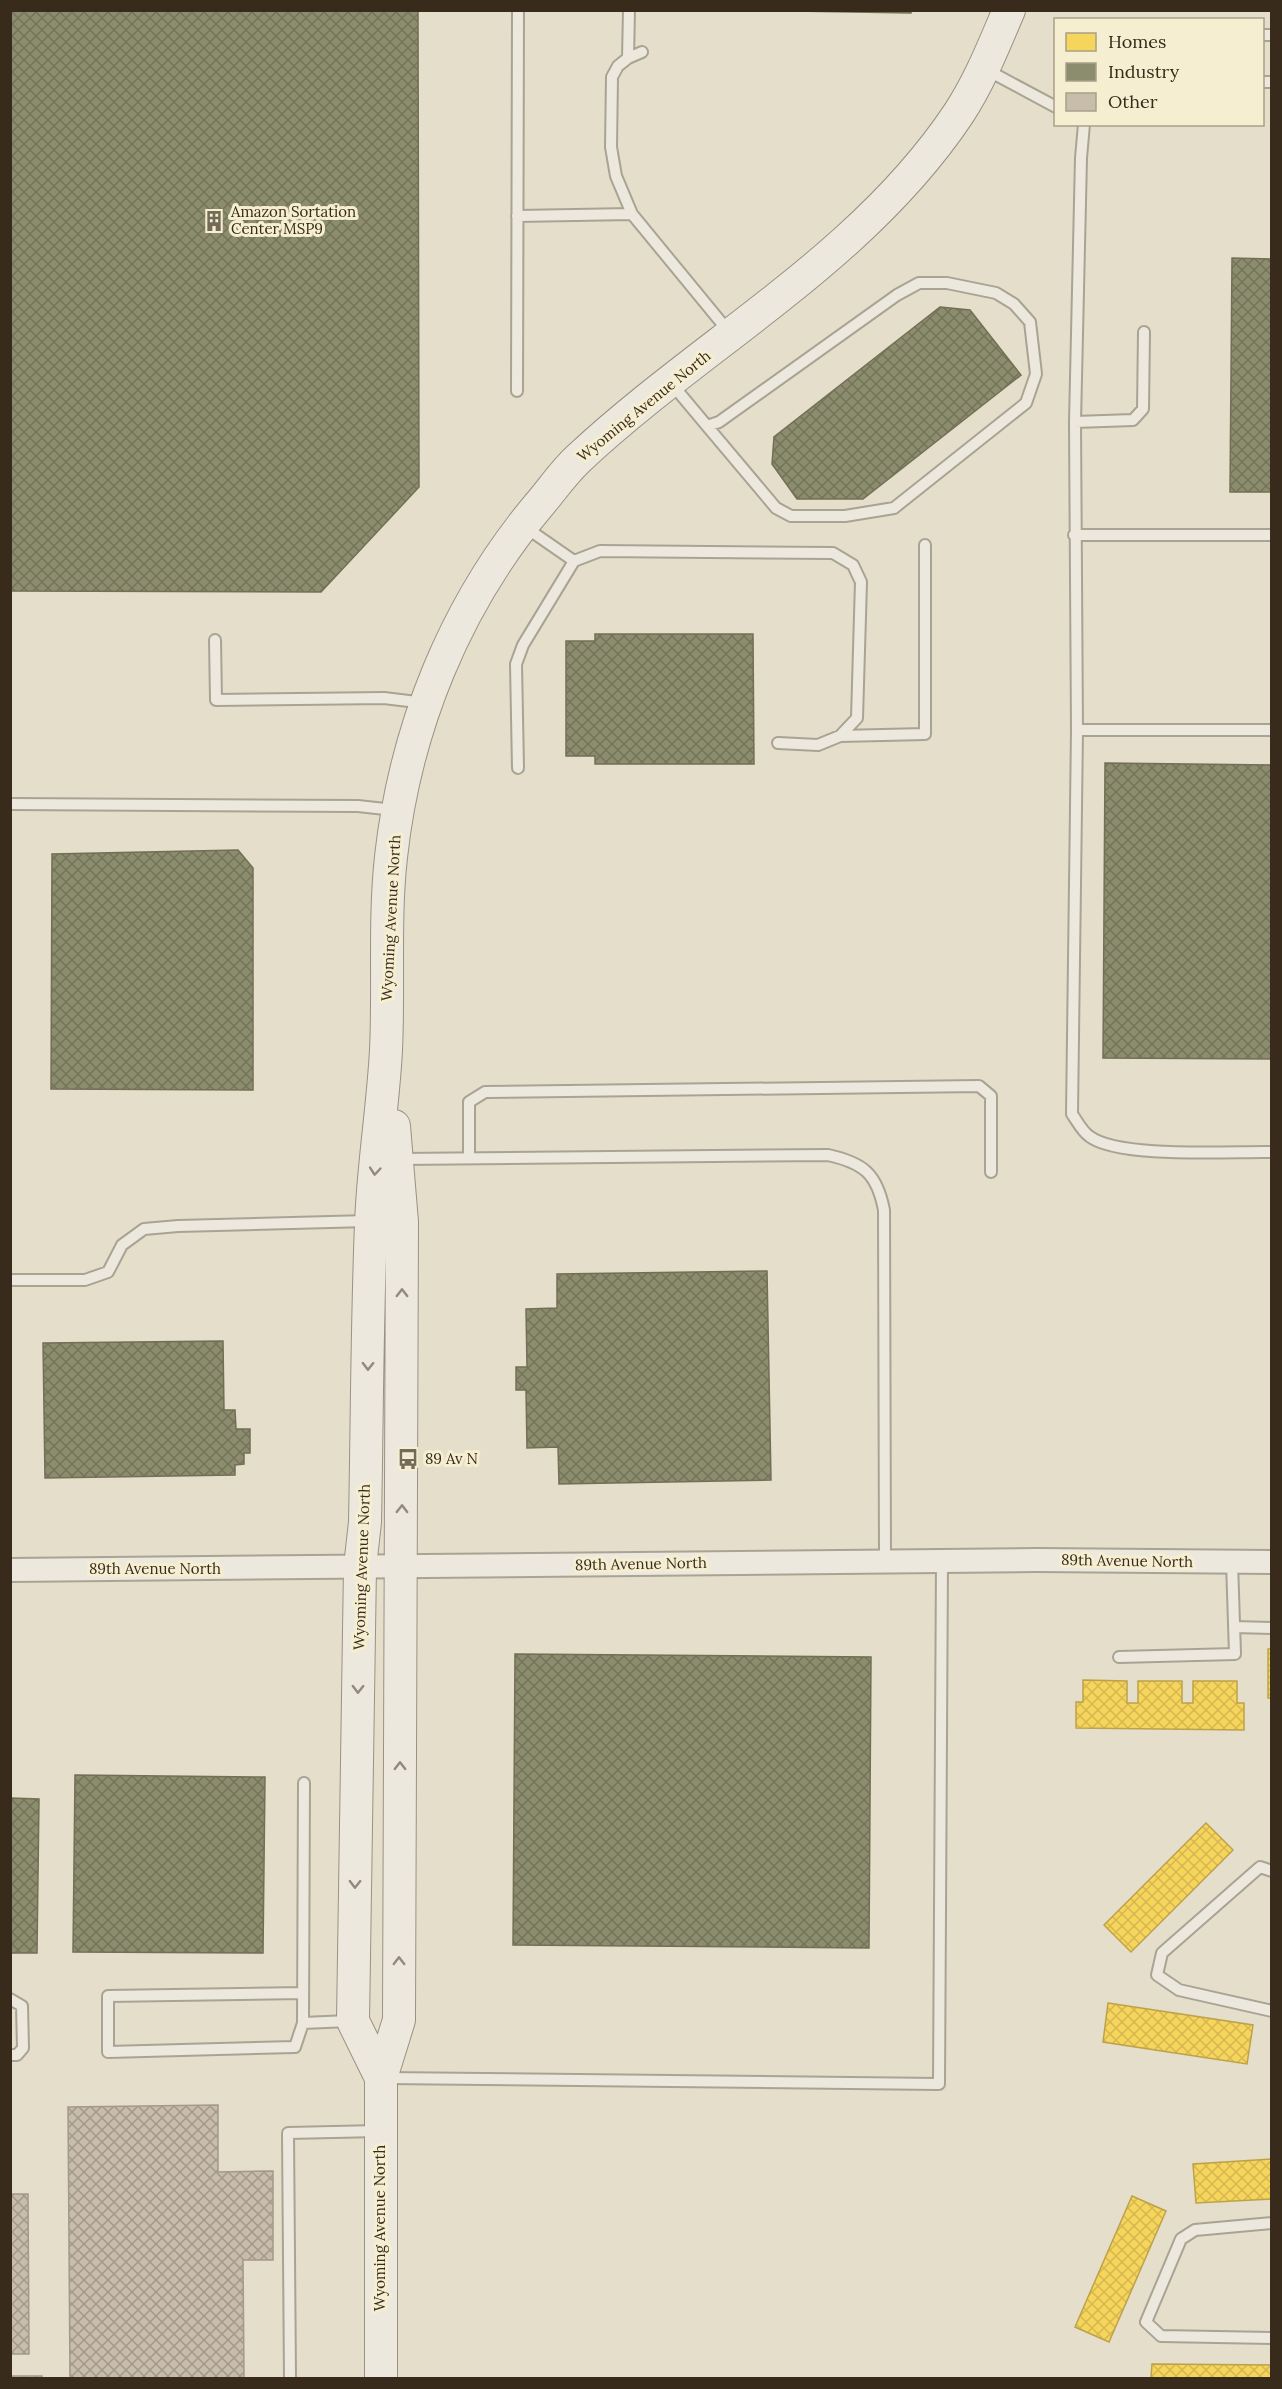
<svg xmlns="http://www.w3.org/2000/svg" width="1282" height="2389" font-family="Lora,serif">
  <defs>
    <pattern id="homes-cross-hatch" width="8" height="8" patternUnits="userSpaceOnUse" patternTransform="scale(1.5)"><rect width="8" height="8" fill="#f6d55c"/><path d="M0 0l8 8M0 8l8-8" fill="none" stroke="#d4b74f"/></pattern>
    <pattern id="industry-cross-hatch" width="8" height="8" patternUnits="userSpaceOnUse" patternTransform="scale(1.5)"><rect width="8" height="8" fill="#8c8c6e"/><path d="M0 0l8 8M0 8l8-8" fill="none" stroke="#73735a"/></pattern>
    <pattern id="building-cross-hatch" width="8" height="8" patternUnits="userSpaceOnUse" patternTransform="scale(1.5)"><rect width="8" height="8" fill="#c8bcab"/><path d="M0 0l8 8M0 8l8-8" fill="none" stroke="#a3998a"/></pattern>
  </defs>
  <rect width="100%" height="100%" fill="#e4deca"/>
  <path fill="url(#homes-cross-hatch)" stroke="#bda249" stroke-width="1.5" d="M1268,1649H1272V1698H1268Z
    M1083,1680L1127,1681V1703H1138V1681H1182V1703H1193V1681H1237V1703H1244V1730L1076,1728V1702H1083Z
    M1206,1823L1233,1850L1131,1952L1104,1925Z
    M1108,2003L1253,2025L1247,2064L1103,2042Z
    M1272,2159V2199L1196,2203L1193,2164Z
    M1132,2196L1166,2211L1109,2342L1075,2327Z
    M1152,2364L1272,2365V2378H1151Z"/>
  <path fill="url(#industry-cross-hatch)" stroke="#736f55" stroke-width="1.5" d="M10,10H418L419,487L321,592L10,591Z
    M740,10H911V13Z
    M1232,258L1272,259V492H1230Z
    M940,307L970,310L1021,375L863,499H797L772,464L774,437Z
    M595,634H753L754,764H595V756H566V641H595Z
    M1105,763L1272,765V1059L1103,1058Z
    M238,850L253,868V1090L51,1089L52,854Z
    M767,1271L771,1480L559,1484L558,1447L527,1448L526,1390H516V1367H527L526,1309L557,1308V1274Z
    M223,1341L224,1410H235L236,1429H250V1453H244V1464L235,1465V1475L45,1478L43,1343Z
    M515,1654L871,1657L869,1948L513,1945Z
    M75,1775L265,1777L263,1953L73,1952Z
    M10,1798L39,1799L37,1953H10Z"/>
  <path fill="url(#building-cross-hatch)" stroke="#a4998a" stroke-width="1.5" d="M218,2105V2172L273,2171V2260H243L244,2378H70L68,2107Z
    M10,2194H28L29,2354H10Z
    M10,2376H42V2378H10Z"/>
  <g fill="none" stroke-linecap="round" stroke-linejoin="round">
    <defs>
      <path id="lane" d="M1262,35H1272
        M642,52L628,58L618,66L612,77L611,147L616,176L632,214L729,332
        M628,58L629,10
        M987,70L1056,107
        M1262,82H1272
        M1084,124L1081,158L1075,422L1077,730L1072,1114C1077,1121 1082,1131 1089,1136C1118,1159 1232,1151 1272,1152
        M517,216L632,214
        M671,383L707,426L719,422L897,295L919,283H947L996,293L1014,304L1030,322L1036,374L1026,403L894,508L845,516H791L776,508L707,426
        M517,391L518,10
        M1075,422L1133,420L1143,409L1144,332
        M525,527L574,561
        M1074,535H1272
        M215,640L216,700L384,698L425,703
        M1077,730H1272
        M840,736L925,734V545
        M518,768L516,664L523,645L574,561L600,551L833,553L853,565L861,582L857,718L840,736L818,745L778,743
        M10,804L358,806L394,810
        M469,1158V1102L485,1092L979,1086L991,1096V1172
        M400,1159L828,1155C864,1163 877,1174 884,1210L885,1562
        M10,1280H85L108,1272L122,1245L144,1229L178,1226L368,1221
        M1234,1627L1272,1628
        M1119,1657L1235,1654L1232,1562
        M304,1783L303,2023L349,2021
        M1272,1871L1260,1867L1162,1953L1157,1975L1179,1990L1272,2011
        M10,1999L22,2006L23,2048L17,2055H10
        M303,2023L295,2047L108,2052V1996L303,1993
        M384,2078L939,2084L942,1561
        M1272,2223L1195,2230L1181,2239L1146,2322L1161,2336L1272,2338
        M290,2378L288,2133L379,2131"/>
      <path id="street" d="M10,1570L1037,1560L1272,1562"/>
      <path id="secondary" d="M381,2078L353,2021L360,1567L365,1522C367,1423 367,1323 371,1224C373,1166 383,1108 386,1050C389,986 384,920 391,857C405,729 455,605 538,506C551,491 563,473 578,459C703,342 862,259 959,113C980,81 994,45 1009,10
        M381,2378V2078L399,2020L402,1222L394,1126"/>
    </defs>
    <use href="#lane" stroke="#a9a394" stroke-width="14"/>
    <use href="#street" stroke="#a9a394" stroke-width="26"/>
    <use href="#secondary" stroke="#999284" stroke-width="34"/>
    <use href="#lane" stroke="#ece8dd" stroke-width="10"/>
    <use href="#street" stroke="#ece8dd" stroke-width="22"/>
    <use href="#secondary" stroke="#ece8dd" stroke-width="32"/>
  </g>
  <defs><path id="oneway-chevron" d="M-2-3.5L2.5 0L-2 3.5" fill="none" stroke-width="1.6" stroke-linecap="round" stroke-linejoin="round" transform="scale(1.5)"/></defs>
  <g stroke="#928a7c">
    <use href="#oneway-chevron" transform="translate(375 1171) rotate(95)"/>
    <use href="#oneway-chevron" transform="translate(402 1293) rotate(-90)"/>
    <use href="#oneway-chevron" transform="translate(368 1366) rotate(91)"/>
    <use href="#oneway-chevron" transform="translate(402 1509) rotate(-89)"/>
    <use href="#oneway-chevron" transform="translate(358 1689) rotate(91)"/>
    <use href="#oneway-chevron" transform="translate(400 1766) rotate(-90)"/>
    <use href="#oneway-chevron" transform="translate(355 1884) rotate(91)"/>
    <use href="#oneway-chevron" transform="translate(399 1961) rotate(-90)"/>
  </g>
  <defs>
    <symbol id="building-bare" viewBox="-9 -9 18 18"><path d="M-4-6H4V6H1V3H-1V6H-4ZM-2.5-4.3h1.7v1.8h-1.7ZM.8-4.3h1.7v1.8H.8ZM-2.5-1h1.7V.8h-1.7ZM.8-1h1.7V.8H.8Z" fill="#746a59" stroke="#f6eed0" stroke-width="2.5" paint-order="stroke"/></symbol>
    <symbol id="bus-bare" viewBox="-9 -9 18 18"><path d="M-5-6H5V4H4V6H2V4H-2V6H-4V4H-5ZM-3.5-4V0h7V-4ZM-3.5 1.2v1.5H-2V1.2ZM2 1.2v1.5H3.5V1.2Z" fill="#746a59" stroke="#f6eed0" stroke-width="2.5" paint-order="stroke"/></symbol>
  </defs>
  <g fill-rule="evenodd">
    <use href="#building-bare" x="199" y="206" width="30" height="30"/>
    <use href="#bus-bare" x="393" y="1444" width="30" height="30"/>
  </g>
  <g text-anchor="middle" stroke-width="6" stroke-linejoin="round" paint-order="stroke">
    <g font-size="15" fill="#382b1c" stroke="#f6eed0" text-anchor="start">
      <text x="231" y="217">Amazon Sortation<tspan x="231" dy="17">Center MSP9</tspan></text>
      <text x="425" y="1464">89 Av N</text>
    </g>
    <g font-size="15" fill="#382b1c" stroke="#f6eed0">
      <text transform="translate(644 406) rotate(-39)" y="5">Wyoming Avenue North</text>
      <text transform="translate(391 918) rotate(-87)" y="5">Wyoming Avenue North</text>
      <text transform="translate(1127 1561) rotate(1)" y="5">89th Avenue North</text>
      <text transform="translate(641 1564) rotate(-1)" y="5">89th Avenue North</text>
      <text transform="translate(362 1567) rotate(-88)" y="5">Wyoming Avenue North</text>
      <text x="155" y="1574">89th Avenue North</text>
      <text transform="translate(380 2228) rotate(-90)" y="5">Wyoming Avenue North</text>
    </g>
  </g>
  <rect width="1282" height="2389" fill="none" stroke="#382b1c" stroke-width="24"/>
  <rect x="1054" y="18" width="210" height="108" fill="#f6eed0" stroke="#aaa088" stroke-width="1.5"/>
  <rect x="1066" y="33" width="30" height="18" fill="#f6d55c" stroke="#aaa088" stroke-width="1.5"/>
  <text x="1108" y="48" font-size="18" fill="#382b1c">Homes</text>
  <rect x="1066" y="63" width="30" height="18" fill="#8c8c6e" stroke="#aaa088" stroke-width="1.5"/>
  <text x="1108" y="78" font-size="18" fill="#382b1c">Industry</text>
  <rect x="1066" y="93" width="30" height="18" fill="#c8bcab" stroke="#aaa088" stroke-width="1.5"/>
  <text x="1108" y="108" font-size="18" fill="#382b1c">Other</text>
</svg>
